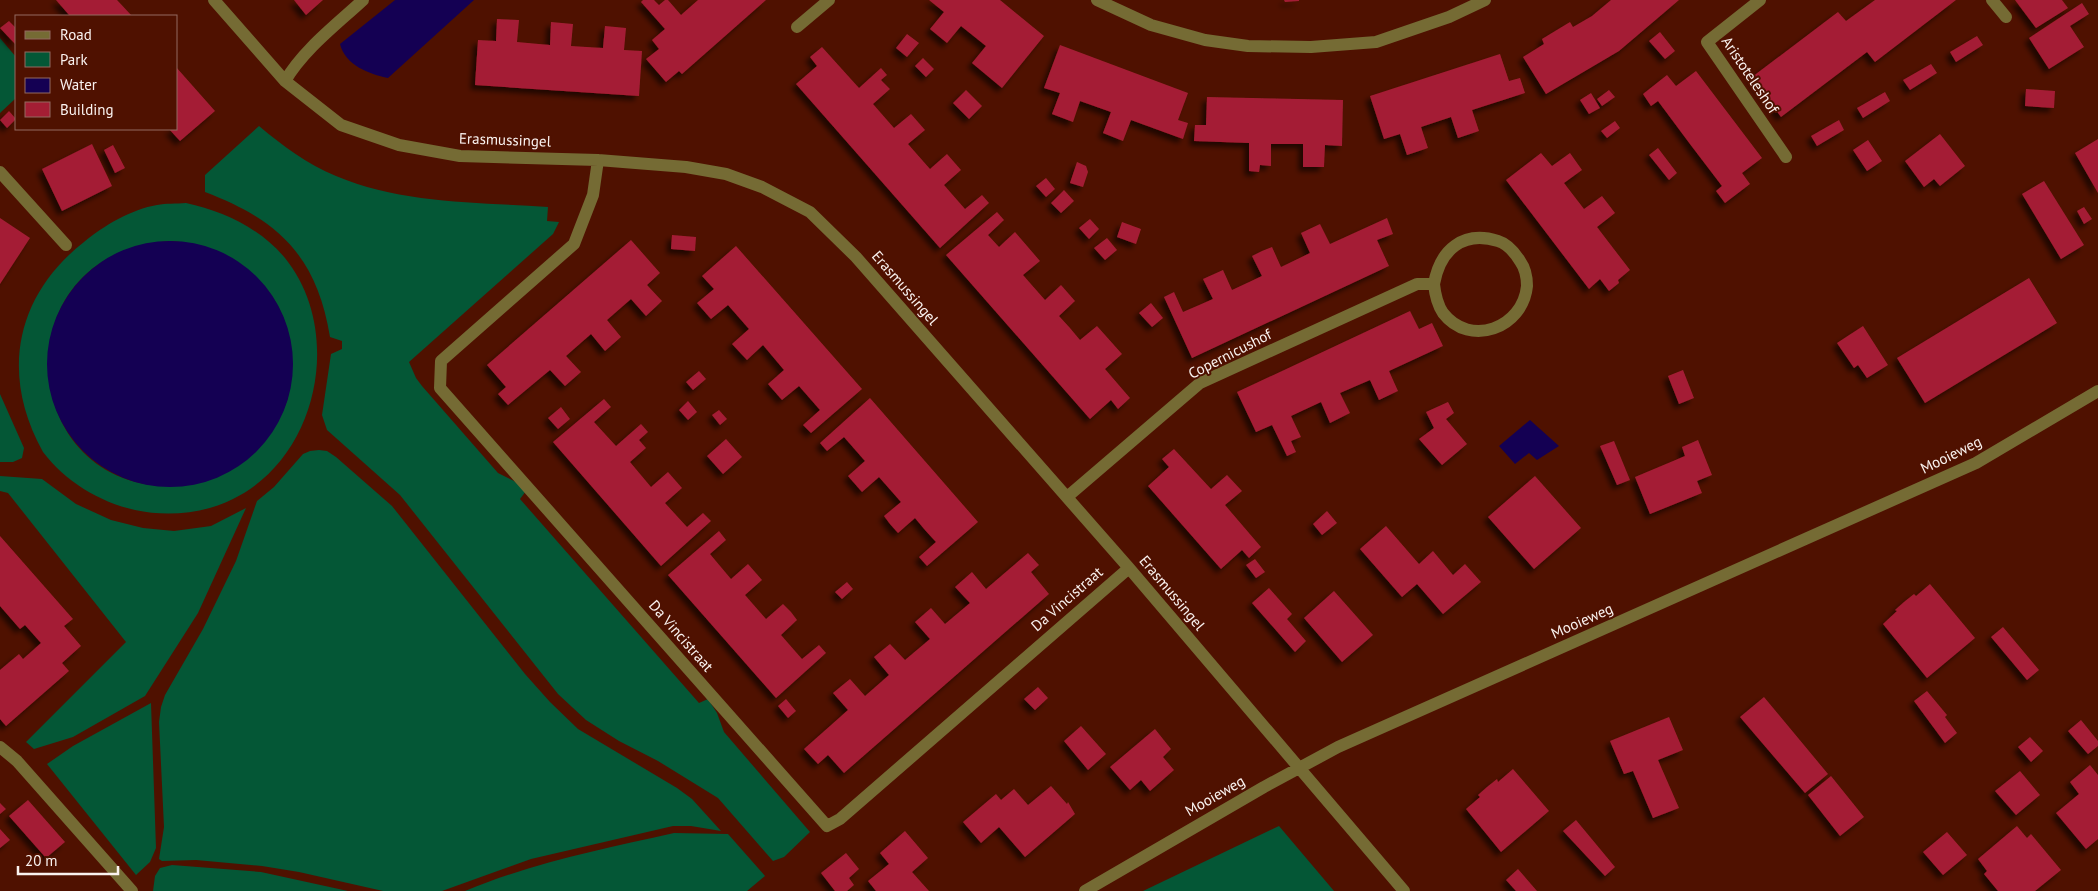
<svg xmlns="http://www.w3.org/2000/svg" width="2098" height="891" font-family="'PT Sans',sans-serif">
  <defs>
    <filter id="shadow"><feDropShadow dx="-4.5" dy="4.5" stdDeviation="2.5" flood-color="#0009"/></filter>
  </defs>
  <rect width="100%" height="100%" fill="#4f1100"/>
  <path fill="#045736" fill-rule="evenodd" d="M0,38L16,57V98L0,113Z
    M259,126C283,146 307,164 336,176C402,204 477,202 548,207L547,221L559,222L553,234L409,362L416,378L422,386L498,473L514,481L526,491L520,499L699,703L708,699L717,713L724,732L810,832L784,857L773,861L718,798L658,761L619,741L586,720L558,694L400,495L327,430L322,415L331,354L342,349V341L330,337C317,257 279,220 205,192V175Z
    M186,203C223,211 260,228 285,258C344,331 319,457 233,499C203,514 167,517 135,510C99,502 65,481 43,452C0,375 15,296 84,242C103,226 132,209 157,205C166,203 176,204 186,203ZM171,241C225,245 274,277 288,332C291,342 289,356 289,366C288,376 290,388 288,397C286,406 281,414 277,422C256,462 214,486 170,486C15,487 0,251 171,241Z
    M0,394L24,448L22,458L13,462H0Z
    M319,450L327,451L336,457L392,506L525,674L550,702L578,729L677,788L692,799L721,831L691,826H673L531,859L442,891H383L299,872L262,866L196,860L162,861L159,859L164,827L159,722L161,707L165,695L203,629L236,561L257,501L274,487L303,454L310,451Z
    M0,476L42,479L76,504L111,520L143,528L174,531L211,526L246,508L198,613L145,696L73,737L34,749L26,742L126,642L8,493L0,491Z
    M151,703L156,848L150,862L136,875L47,764L73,746Z
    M1279,826L1334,891H1143Z
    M674,833L728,834L765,876L747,891H465C532,863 603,849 674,833Z
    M172,865L261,872L348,891H153L155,876L160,868Z"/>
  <path fill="#140053" d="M395,0H474L388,78C369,74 345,65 340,44Z
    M47 364a123 123 0 1 1 246 0a123 123 0 1 1-246 0Z
    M1530,420L1559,446L1537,460L1529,453L1515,464L1499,446Z"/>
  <path fill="#a41e34" filter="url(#shadow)" d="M56,0H117L132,16H70Z
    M294,0H323L306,15Z
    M643,0H654L659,5L665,0H668L681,15L698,0H766L682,74L679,71L666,82L646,59L659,49L652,40L665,29L641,2Z
    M929,0H1000L1044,36L1002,88L972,63L986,46L961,26L947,43L930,29L944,12Z
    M1284,0H1299V1L1285,2Z
    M1611,0H1679L1619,51L1546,94L1523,57L1544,44L1542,39L1570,22L1573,27L1592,16Z
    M1875,0H1956L1875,62L1867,52L1781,117L1752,77L1838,12L1846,21Z
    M2015,0H2062L2068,8L2036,28Z
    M2082,3L2089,14L2070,26L2084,47L2049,69L2029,38Z
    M497,19L519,20L517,42L550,45L551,22L573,24L571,46L603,48L605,26L626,28L624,50L642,51L639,96L475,85L478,40L496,41Z
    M9,21L16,28V45L0,28Z
    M1660,32L1675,51L1665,59L1649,41Z
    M907,34L919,43L907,57L896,48Z
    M1977,36L1983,45L1956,62L1950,52Z
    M1060,45L1188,93L1178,120L1188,123L1183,139L1131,120L1123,141L1103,133L1111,112L1080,101L1073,122L1052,114L1060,93L1044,88Z
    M822,47L859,88L881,68L887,75L881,80L890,89L873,104L894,128L911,114L925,130L908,144L930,169L947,154L961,170L944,185L965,209L982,195L989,203L940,248L796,84L817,66L810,57Z
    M1500,54L1509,81L1520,78L1525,93L1472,110L1479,131L1458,138L1451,117L1421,127L1428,148L1407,155L1400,134L1384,139L1370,96Z
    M923,58L934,69L926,77L915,66Z
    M1931,64L1937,73L1910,90L1903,80Z
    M176,67L215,111L180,141L169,129H176Z
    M1696,71L1762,158L1742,173L1750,184L1725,203L1716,191L1722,186L1690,144L1658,101L1651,106L1643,94L1667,75L1676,86Z
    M2026,89L2055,91L2054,108L2025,106Z
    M966,90L982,106L969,119L953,103Z
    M1609,90L1615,97L1602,106L1597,99Z
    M1885,92L1890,101L1863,118L1857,108Z
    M1591,93L1600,108L1589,114L1580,100Z
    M1207,97L1343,100L1342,146L1325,145L1324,167H1303V144H1271V166L1260,165L1259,172L1249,171V143L1194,141L1195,125H1206Z
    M9,111L16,119L7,128L0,120Z
    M1839,120L1844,130L1817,146L1811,136Z
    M1615,121L1620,128L1607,138L1601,131Z
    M1940,134L1965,166L1940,186L1934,179L1924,187L1905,161Z
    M2098,139V193L2075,153Z
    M1868,140L1882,161L1867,171L1853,150Z
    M92,144L112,186L62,211L42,169Z
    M113,145L125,168L115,173L104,150Z
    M1658,148L1677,173L1669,180L1649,155Z
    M1541,153L1552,166L1570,153L1582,170L1564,183L1584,209L1602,196L1615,213L1597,227L1630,270L1618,280L1619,283L1609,291L1600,279L1589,289L1506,180Z
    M1077,162L1086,166L1088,172L1083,187L1070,183Z
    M1046,178L1055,189L1046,197L1036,186Z
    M2044,181L2084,245L2061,259L2022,194Z
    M1064,190L1074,201L1061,213L1051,203Z
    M2084,207L2092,219L2084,224L2077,211Z
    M997,212L1004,220L988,235L999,247L1015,232L1040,261L1023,275L1045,300L1061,285L1075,301L1059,316L1070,328L1080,340L1097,326L1122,354L1105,369L1130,398L1118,409L1111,400L1090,419L946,255Z
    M0,218L30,238L0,284Z
    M1387,218L1393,234L1377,240L1389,266L1192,358L1164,297L1174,292L1183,312L1213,299L1203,279L1223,270L1232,290L1262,276L1252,256L1262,251L1272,247L1281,267L1310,253L1301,233L1320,224L1330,244Z
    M1090,219L1099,229L1089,239L1079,228Z
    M1122,222L1141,229L1136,244L1117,237Z
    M672,235L696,237L695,251L671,249Z
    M1107,238L1117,250L1105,260L1094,248Z
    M631,240L660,273L647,285L662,301L646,316L631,299L607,320L621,337L605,351L591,334L566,356L581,372L565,386L550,370L508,405L498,394L506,387L487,365Z
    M736,246L862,389L811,433L803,425L820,410L799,386L782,400L768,384L784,370L763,345L747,360L732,344L749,329L728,305L711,319L697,303L714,289L702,276Z
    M2029,278L2057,323L1925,403L1897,358Z
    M1151,303L1163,318L1152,327L1139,313Z
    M1410,311L1419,329L1432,323L1443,346L1389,371L1398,391L1379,400L1370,380L1340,393L1350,413L1330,423L1321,402L1291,416L1301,437L1291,441L1296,452L1287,456L1272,425L1256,432L1237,392Z
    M1863,326L1888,365L1867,378L1858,365L1854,368L1837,343Z
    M1683,370L1694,398L1679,404L1668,376Z
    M699,371L706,379L693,390L686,382Z
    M870,398L978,522L927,566L919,557L936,542L925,530L915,518L898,533L890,524L884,516L901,502L879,477L862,492L848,476L865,461L844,437L827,451L820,443Z
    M604,399L611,407L594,422L616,446L641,424L648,432L639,440L646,448L630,462L651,487L668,472L682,488L665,503L687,527L703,513L711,521L661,566L553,442Z
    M688,401L697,412L688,420L679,410Z
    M1448,402L1454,413L1446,419L1467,444L1442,465L1419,439L1434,428L1426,412Z
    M561,407L570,419L558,429L548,418Z
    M719,410L727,419L720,425L712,415Z
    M726,439L742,457L723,474L707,456Z
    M1698,440L1712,475L1697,481L1702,493L1650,514L1635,477L1685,456L1682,447Z
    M1614,441L1630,480L1617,485L1600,446Z
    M1174,449L1211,489L1227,475L1242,491L1225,505L1261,547L1249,558L1242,550L1221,569L1148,486L1169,467L1162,459Z
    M1535,476L1581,528L1534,569L1488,517Z
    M1327,511L1337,523L1322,535L1313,524Z
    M1386,526L1419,564L1433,551L1453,575L1465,564L1481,582L1443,614L1417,584L1402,597L1360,549Z
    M719,531L726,540L710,554L731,579L748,564L762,580L745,595L766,619L783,604L791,612L797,620L781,635L802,659L819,645L826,653L776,698L668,575Z
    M0,536L73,619L64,626L81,646L62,663L69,671L6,726L0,719V670L19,654L23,659L41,643L25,625L20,629L0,606Z
    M1028,553L1039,565L1031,572L1049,594L844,773L828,755L818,764L804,749L848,710L833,693L850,679L865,696L889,675L874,657L890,644L905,660L930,639L915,622L931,608L945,624L970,603L955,587L972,572L986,589Z
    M1255,559L1265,572L1256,578L1246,565Z
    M847,582L853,589L842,599L835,592Z
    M1930,584L1975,638L1927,678L1883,624L1897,611L1895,610L1904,602L1914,594L1916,596Z
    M1269,588L1292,614L1287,619L1306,641L1295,652L1252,603Z
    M1334,591L1373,635L1342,662L1304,618Z
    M2003,627L2039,670L2027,680L1991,637Z
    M1038,687L1048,698L1035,710L1024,699Z
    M1927,691L1947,715L1945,717L1957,733L1945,743L1914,701Z
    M1764,697L1828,774L1805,793L1740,717Z
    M786,699L796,711L788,718L778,706Z
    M1669,717L1683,750L1658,760L1679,808L1653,818L1633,771L1624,774L1610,741Z
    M2081,720L2098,741V746L2088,754L2068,731Z
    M1081,726L1106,754L1088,770L1064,741Z
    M1155,729L1171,749L1163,757L1174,770L1150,791L1141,780L1130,790L1110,767Z
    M2030,737L2043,751L2031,762L2018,747Z
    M2090,765L2098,775V839L2086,849L2056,813L2079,794L2070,782Z
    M1513,769L1549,811L1501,852L1466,809L1480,797L1478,795L1487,787L1497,779L1498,782Z
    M2020,771L2040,795L2016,815L1995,791Z
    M1831,776L1864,817L1840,836L1808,795Z
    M1051,786L1067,804L1068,802L1075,814L1025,857L999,827L981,843L963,822L996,794L1001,800L1014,789L1028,805Z
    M28,800L65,842L46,858L9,816Z
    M0,803L6,809L0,814Z
    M1576,820L1615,867L1605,876L1563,831Z
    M2017,826L2027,838L2031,834L2061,870L2035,891H1998L1984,874L1987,871L1978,859Z
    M0,829L10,840L0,848Z
    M905,831L928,858L912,872L929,891H876L868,881L889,864L880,853Z
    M1947,832L1967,855L1943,875L1923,852Z
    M846,853L859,869L849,878L854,885L847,891H835L821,873Z
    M1518,869L1537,891H1516L1506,880Z"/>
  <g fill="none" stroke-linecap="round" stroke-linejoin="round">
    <path stroke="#756b34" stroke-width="12" d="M214,0L285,81L341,125L399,145L460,156L598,160L686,167L726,174L762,187L810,212L856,257L1129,568L1404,891
      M1097,0L1151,25L1205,40L1248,46L1311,47L1376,42L1449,17L1485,0
      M1760,0L1707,42L1786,157
      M1992,0L2006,17
      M797,27L829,0
      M285,81C304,49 336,25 363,0
      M598,160L593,195L574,244L441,361L440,388L827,826L840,819L1129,568
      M0,172L66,245
      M1067,497L1200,383L1417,284H1434C1435,294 1437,304 1443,313C1470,348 1523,328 1527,286C1527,278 1525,268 1520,261C1515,253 1508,244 1498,241C1463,230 1440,250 1434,284
      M0,747L17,761L132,891
      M1085,891L1264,787L1338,747L1976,463L2098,391"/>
  </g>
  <g text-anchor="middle" stroke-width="4" stroke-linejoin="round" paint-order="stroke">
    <g font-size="15" fill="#faf2ef" stroke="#4f1100">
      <text transform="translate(1750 75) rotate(56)" y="5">Aristoteleshof</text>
      <text transform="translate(505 140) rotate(2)" y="5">Erasmussingel</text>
      <text transform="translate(905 288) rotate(49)" y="5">Erasmussingel</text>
      <text transform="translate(1230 354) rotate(-27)" y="5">Copernicushof</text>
      <text transform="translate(1951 455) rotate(-26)" y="5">Mooieweg</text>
      <text transform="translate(1172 593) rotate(50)" y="5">Erasmussingel</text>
      <text transform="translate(1067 599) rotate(-41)" y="5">Da Vincistraat</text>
      <text transform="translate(1582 621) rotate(-24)" y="5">Mooieweg</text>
      <text transform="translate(681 636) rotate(49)" y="5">Da Vincistraat</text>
      <text transform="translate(1215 796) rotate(-30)" y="5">Mooieweg</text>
    </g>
  </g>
  <rect x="15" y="15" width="162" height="115" fill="#4f1100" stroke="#936b60"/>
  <rect x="25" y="31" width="25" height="8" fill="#756b34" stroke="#936b60"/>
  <text x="60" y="40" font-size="15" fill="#faf2ef">Road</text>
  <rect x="25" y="52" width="25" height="15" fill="#045736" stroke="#936b60"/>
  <text x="60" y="65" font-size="15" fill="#faf2ef">Park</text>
  <rect x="25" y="78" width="25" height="15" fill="#140053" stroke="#936b60"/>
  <text x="60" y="90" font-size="15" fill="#faf2ef">Water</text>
  <rect x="25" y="102" width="25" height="15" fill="#a41e34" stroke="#936b60"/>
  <text x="60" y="115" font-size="15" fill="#faf2ef">Building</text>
  <path d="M18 866v8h100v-8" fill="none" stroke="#faf2ef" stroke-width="2.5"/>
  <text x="25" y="866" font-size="15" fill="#faf2ef" stroke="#4f1100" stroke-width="4" paint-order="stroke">20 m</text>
</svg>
